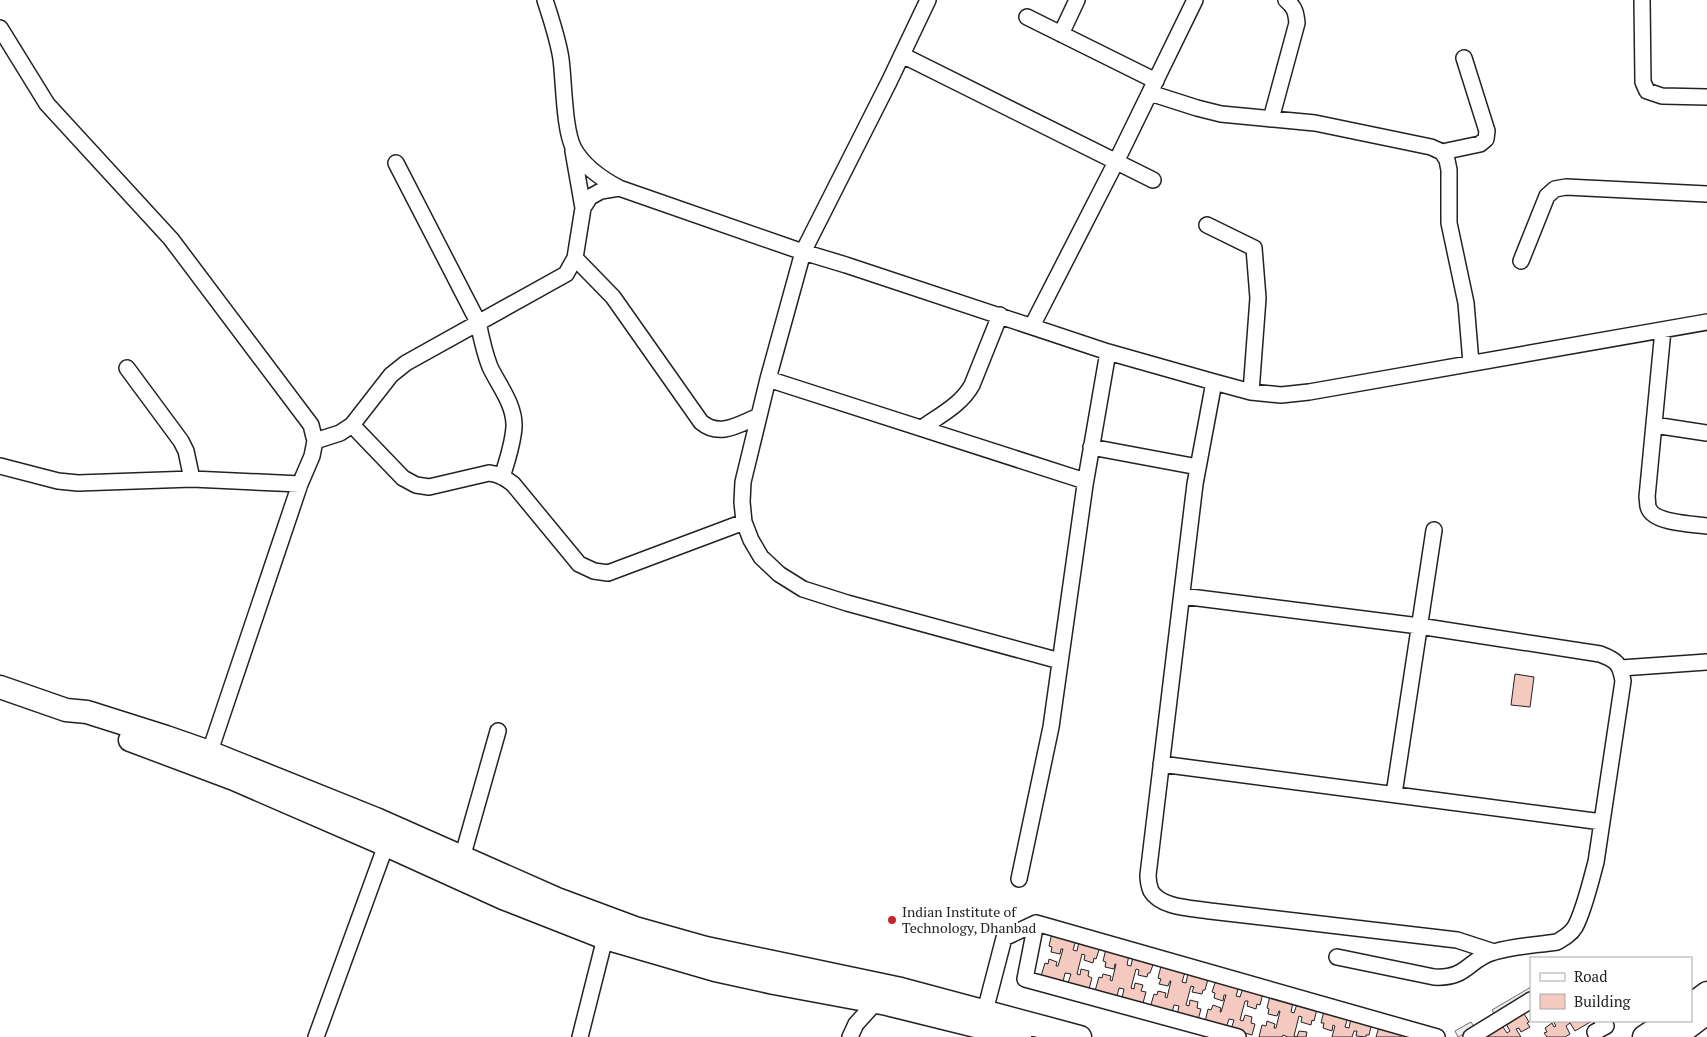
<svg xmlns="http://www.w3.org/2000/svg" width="1707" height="1037" font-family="'PT Serif',serif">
  <rect width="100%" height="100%" fill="#fff"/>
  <path fill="#ededed" stroke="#6f6f6f" d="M1531,987V997L1496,1017L1492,1010Z
    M1471,1022L1475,1028L1458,1037L1455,1031Z"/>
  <path fill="#f3c9c0" stroke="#222" d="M1515,674L1534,677L1530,707L1511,705Z
    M1052,933L1076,940L1073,950L1077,951L1079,942L1100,947L1096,959L1094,958L1093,963L1084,960L1085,955L1082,954L1077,974L1080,975L1081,969L1089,971L1088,976L1092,978L1089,989L1068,983L1071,974L1065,973L1063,982L1041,976L1045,963L1048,964L1049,959L1057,962L1056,966H1058L1063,949H1061L1060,954L1051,952L1052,947L1049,946Z
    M1106,949L1129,955L1127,965L1131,966L1133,956L1154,962L1150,973H1148L1147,977L1138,975L1139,970L1136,969L1131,988L1134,989L1135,983L1143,985L1141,991L1146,992L1143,1003L1122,998L1124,989L1119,988L1117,996L1095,991L1099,977L1102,978L1103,974L1111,976L1110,980L1112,981L1116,964H1115L1114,969L1105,967L1106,962L1103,961Z
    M1161,966L1185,972L1182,982L1186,983L1188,973L1208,979L1205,990H1203L1202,994L1192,992L1194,987L1191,986L1186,1005L1189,1006L1190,1000L1198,1002L1197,1008L1201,1009L1198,1020L1177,1015L1179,1006L1174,1005L1172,1013L1150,1008L1154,994L1157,995L1158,991L1166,993L1165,997L1167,998L1171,981H1170L1168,986L1159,984L1161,979L1158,978Z
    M1216,980L1239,986L1236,996L1240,997L1243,988L1263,993L1260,1005L1257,1004L1256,1009L1247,1006L1248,1001H1245L1240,1020L1243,1021L1245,1015L1252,1017L1251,1023L1255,1024L1252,1035L1231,1029L1234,1020L1229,1019L1226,1028L1205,1022L1208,1009L1211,1010L1213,1005L1221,1008L1220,1012H1221L1226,995H1224L1223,1001L1214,998L1215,993L1212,992Z
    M1270,996L1293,1002L1291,1012L1294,1013L1297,1004L1317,1009L1314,1021L1312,1020L1311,1025L1301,1022L1302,1017L1299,1016L1294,1036L1297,1037L1299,1031L1307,1032L1306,1037H1288L1283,1035L1282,1037H1259L1262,1025L1266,1026L1267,1021L1275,1024L1274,1028H1276L1280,1011H1279L1277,1016L1268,1014L1269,1009L1267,1008Z
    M1324,1011L1348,1017L1345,1027L1349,1028L1351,1018L1372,1023L1369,1035H1366V1037L1356,1036L1357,1031H1354L1352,1037H1332L1335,1026L1333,1025L1332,1031L1323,1028L1324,1023H1321Z
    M1523,1012L1529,1022L1527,1023L1530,1027L1521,1032L1519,1028L1516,1029L1521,1037H1481L1501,1024L1507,1033L1510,1031L1505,1022Z
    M1553,1021H1592L1575,1031L1570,1023L1566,1026L1570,1034L1565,1037H1547L1544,1033L1547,1032L1545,1028L1552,1023L1554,1027L1556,1026Z
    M1379,1027L1403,1033L1401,1037H1376Z"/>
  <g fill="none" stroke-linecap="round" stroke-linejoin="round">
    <defs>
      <path id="minor" d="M545,0C551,19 558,39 561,59C564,82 564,131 574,149C584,167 602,179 619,188L803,252L846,265L1108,352L1214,382L1251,392L1281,395L1309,392L1707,322
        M928,0L889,82L803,252L768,379L743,482L742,502L744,522L751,540L761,557L779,574L803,589L847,603L1060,661
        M1642,0L1643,82L1647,91L1662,96L1707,97
        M1027,17L1156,81
        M0,28L47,104L171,239L311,425L315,441L312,456L300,484L207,760
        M1061,34L1077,0
        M902,55L1153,180
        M1150,93L1197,108L1221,114L1315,123L1431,147L1442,152L1447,160L1449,170V223L1466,303L1471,363
        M1271,119L1297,23C1296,13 1295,7 1286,0
        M573,151L583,208
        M1442,152L1480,144L1486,139L1487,131L1464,58
        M396,163L478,322C481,337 484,352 490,367C499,386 515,405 514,427C513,444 507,461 502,477
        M1207,225L1254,248L1258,298L1251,392
        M575,258L613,297L701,422C720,438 739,424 759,416
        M1521,261L1547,196L1555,189L1566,187L1707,194
        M1032,326L1116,162L1195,0
        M1663,330L1647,497C1648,501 1647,506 1649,509C1655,523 1693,524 1707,526
        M127,368L181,441L186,451L192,479
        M768,379L1085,481
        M1214,382L1195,484L1148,875C1148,880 1149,886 1151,891C1161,908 1192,908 1210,911L1457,940L1494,952
        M352,425L403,478L416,485L429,487L489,473C499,474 505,478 513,484L579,564L594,571L608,573L744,522
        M1654,425L1707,433
        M922,428C940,415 961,405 972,385L1000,315
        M315,441L340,433L352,425L391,375L406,363L566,274L575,258L583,208L590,197L601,191L619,188
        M1091,447L1198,467
        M0,466L58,481L78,483L192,479L300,484
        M1182,596L1419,626L1600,654C1616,660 1620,663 1623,681L1596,862C1591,880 1584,911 1575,927C1571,934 1564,938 1557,942C1537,945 1514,946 1494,952C1468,959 1468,979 1434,977L1337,957
        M1621,668L1707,662
        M1161,764L1602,822
        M1394,794L1434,530
        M462,858L498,731
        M1019,879L1051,727L1085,485L1108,352
        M985,1011L1004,938L1036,923
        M1595,1032L1606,1026L1602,1021
        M316,1037L386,845
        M580,1037L605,938
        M850,1037L856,1024L876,1002
        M1238,1037L1025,979L1036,923L1437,1037
        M1471,1037L1531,1000"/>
      <path id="highway" d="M0,687L66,710L87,712L166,737L209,752L376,819L557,899L635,928L706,948L901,989L1080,1037
        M130,740L234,779L386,845L503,898L605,938L715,970L774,983L887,1004L1020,1037
        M1691,1005L1707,993
        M1644,1037L1668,1021
        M1675,1037L1707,1013"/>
    </defs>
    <use href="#minor" stroke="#222" stroke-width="18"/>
    <use href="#highway" stroke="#222" stroke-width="25"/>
    <use href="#minor" stroke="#fff" stroke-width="15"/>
    <use href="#highway" stroke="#fff" stroke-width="22"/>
  </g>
  <circle fill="#c62828" stroke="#fff" stroke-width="2" cx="892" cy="920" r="5"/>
  <g text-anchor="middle" stroke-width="4" stroke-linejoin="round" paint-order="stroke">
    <g font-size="14" fill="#222" stroke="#fff" text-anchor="start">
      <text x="902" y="917">Indian Institute of<tspan x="902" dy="16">Technology, Dhanbad</tspan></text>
    </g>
  </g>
  <rect x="1530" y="957" width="162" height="65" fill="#ffffff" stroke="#a7a7a7"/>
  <rect x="1540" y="973" width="25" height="8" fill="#ffffff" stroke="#a7a7a7"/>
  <text x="1574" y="982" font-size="15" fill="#222222">Road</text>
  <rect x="1540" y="994" width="25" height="15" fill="#f3c9c0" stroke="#a7a7a7"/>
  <text x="1574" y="1007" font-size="15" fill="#222222">Building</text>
</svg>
